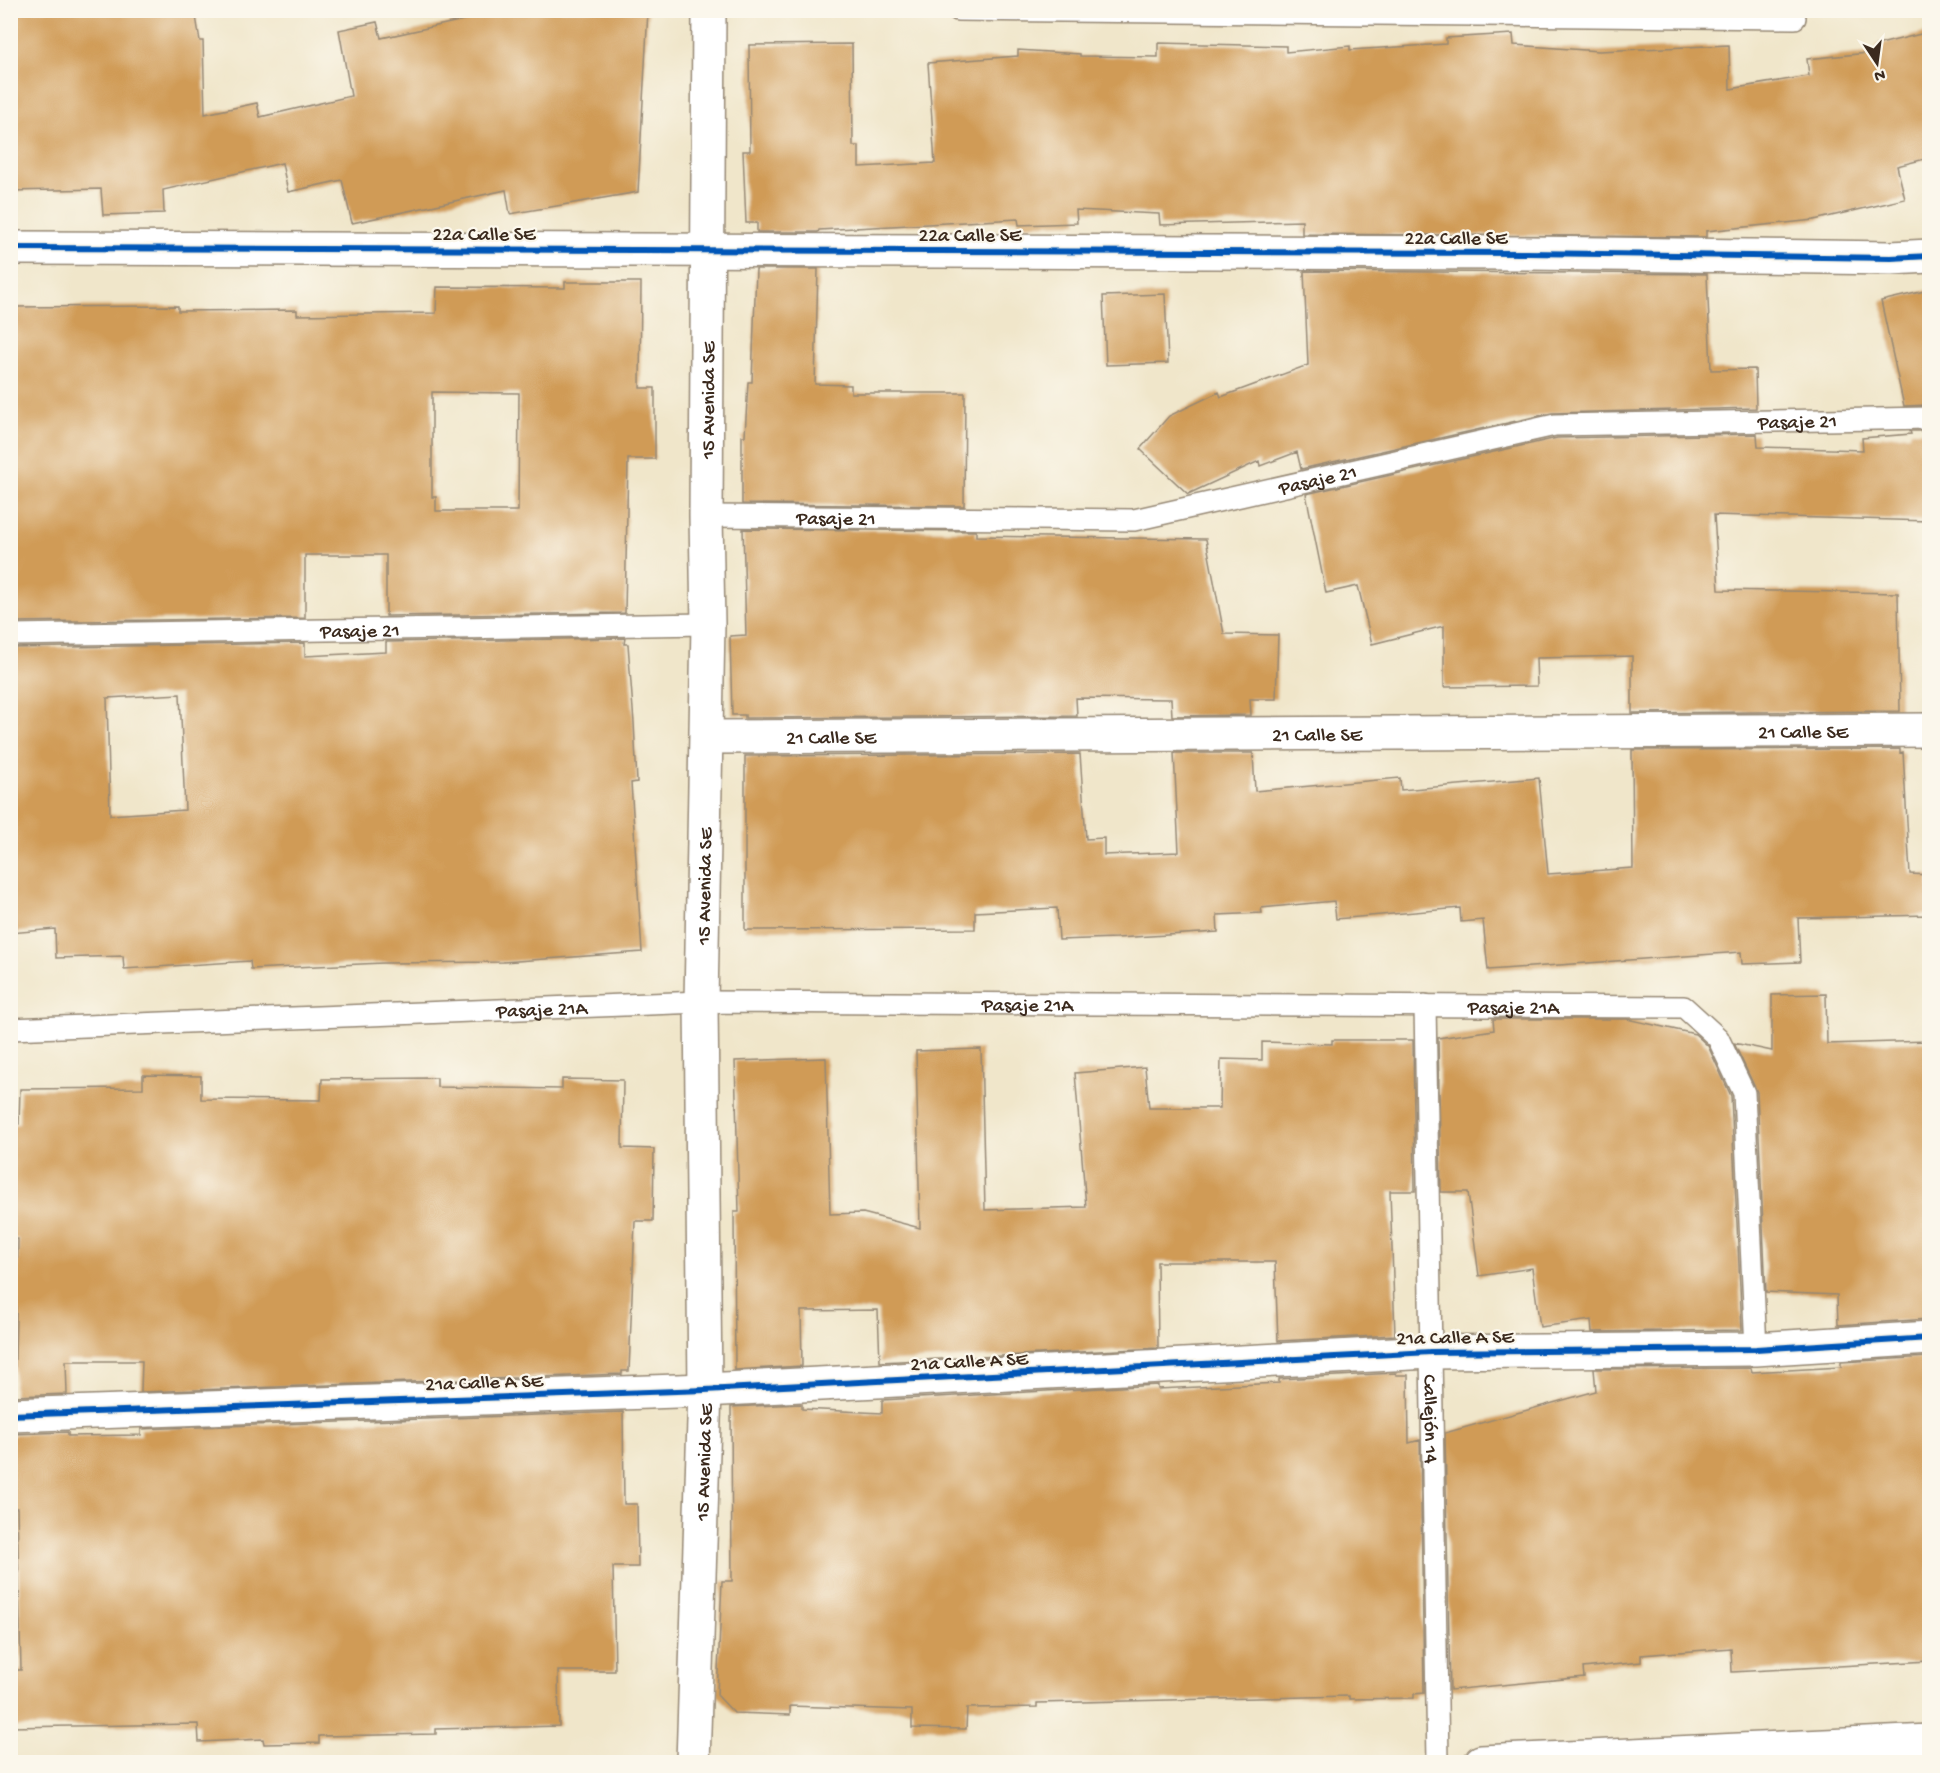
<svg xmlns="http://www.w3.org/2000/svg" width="1940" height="1773" font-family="'Gochi Hand',sans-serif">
  <rect width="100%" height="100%" fill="#fbf7ec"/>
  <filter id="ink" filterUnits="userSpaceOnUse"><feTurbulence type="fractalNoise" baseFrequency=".0167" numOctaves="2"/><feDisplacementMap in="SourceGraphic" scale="12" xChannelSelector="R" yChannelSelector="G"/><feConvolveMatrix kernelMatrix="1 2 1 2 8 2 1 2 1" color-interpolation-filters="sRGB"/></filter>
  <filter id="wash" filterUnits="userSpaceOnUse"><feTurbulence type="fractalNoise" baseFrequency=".008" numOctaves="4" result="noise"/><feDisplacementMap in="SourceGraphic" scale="24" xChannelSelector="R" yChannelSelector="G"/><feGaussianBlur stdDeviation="1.35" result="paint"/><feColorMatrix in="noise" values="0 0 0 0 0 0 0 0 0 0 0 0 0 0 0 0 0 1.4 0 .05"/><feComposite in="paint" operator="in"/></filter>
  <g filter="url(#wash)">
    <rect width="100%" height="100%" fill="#f0e6ca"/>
    <g id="blocks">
      <path fill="#d09b56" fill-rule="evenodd" d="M10,10H195L200,41H203L205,114L257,103L260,117L351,96L339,30L377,22L381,38L478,17L477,10H648L638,192L510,214L506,190L352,223L342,180L288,192L282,163L163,190L164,213L103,215L101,189L10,191Z
        M1929,32V158L1897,166L1905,199L1814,220L1706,231V237L1302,234V221L1160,225L1159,214L1076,210L1077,223L1019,225L1018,219L819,230L818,232H757V223H746L743,151H750L749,45L852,44L853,146H859V167L935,163L928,63L1018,56V50L1080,54V56L1158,57V43L1286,46V52L1350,46V50L1446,44V38L1513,34L1514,45L1599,51L1729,45L1730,89L1809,76L1807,59L1878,52L1876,45Z
        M756,269H818L815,384L851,385V393H965L964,506L742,504V436H745L748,382H752Z
        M1304,271L1707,274L1711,370L1755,369L1756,408L1552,413L1301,469L1297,452L1260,466L1259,461L1188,494L1140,449L1169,416L1219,392L1221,397L1308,365Z
        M565,282H641L640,388H655V459H628L625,613L386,616V555H305V618L10,622V307L178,306V311L297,310V315L436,313L437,287L565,288ZM432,392L519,393L518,511H436V497H432Z
        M1929,290V405L1904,406L1881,301Z
        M1165,294L1168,363L1106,365L1103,296Z
        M1910,431H1929V521L1714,515L1719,590L1898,593L1900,711L1632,713V656L1536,658L1537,686L1444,687V626L1372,644L1358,586L1326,593L1306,494L1557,438L1757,434L1758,447L1863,450L1862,438L1911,434Z
        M743,529L976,531V536L1206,539L1224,634L1278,635L1276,699H1250L1251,715L1172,716L1171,699L1076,698L1077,716L745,718V715H732L730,636L746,635Z
        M625,638L624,644H628L634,723L637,782L631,783L642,952L503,962L383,963L251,969L250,961L124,969L123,956L56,958L55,929L10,933V648L305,643V656L386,652V642ZM180,694L185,810L110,815L107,698Z
        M1900,749V753L1903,752L1910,874L1929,875V915L1798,918L1800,962L1742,964L1741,952L1488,970L1483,920L1461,922L1460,908L1336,919L1334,901L1261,908L1262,913L1217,915L1218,932L1116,938L1059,940L1057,908L975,912V929L745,930V756L1080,754L1086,839L1104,838V855L1179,852L1174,753H1253L1255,791L1400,778L1401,790L1539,778L1548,874L1633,868L1632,750Z
        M1826,994L1827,1044L1929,1041V1319L1838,1325L1837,1295L1766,1292L1757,1092L1734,1043L1772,1051V995Z
        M1493,1019H1627L1695,1034L1708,1046L1731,1096L1742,1330L1592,1332L1591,1320L1540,1327L1532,1268L1479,1276L1468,1192H1441L1438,1038L1494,1030Z
        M1332,1040H1413L1415,1191H1390L1395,1335L1278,1341L1275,1262H1157L1158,1348L880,1362L878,1310L801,1311L802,1366L735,1370L734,1212H739L735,1061L826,1058L830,1214L863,1213L920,1228L916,1051L981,1049L985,1210L1086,1207L1075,1073L1145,1067L1149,1108H1220L1221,1059L1262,1060V1042L1332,1044Z
        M143,1075L201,1076V1099L321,1100L322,1079L437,1078V1087L562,1089V1079L623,1080L622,1148L654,1149L653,1221H635L629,1371H622V1374L141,1392L142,1361H66L67,1394L14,1396L18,1239H10V1124H19L20,1089L143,1088Z
        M1929,1357V1661L1732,1672L1731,1648L1641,1655V1662L1583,1668L1584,1677L1450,1690L1445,1433L1596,1391L1594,1369L1751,1368L1752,1372L1841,1367V1362Z
        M1396,1373V1375H1408L1409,1443L1420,1440L1424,1693L1414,1694V1698L1349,1699V1696L1037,1703V1707L967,1708L966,1729L912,1728V1710L790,1706V1715L734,1713L717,1695L722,1581H732L731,1407L802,1404V1409L882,1413V1400L1158,1385V1389L1279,1383V1379Z
        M623,1412L624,1504H637L638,1567H613L615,1671H558L559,1726L436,1729V1734L319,1736V1743L264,1744L263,1739L199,1742L198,1724L10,1727V1670H21L17,1508H10V1436H14V1434L68,1432V1436L141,1435V1429Z"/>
    </g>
  </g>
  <g filter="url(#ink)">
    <use href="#blocks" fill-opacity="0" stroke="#968874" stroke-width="1.5"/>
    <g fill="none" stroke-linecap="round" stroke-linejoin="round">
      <defs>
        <g id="service">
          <path d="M958,10L1795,18"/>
          <path id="s1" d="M706,516L1134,520L1555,425L1930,418"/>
          <path id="s2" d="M10,635L708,624"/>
          <path id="s3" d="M1425,1005L1438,1762"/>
          <path id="s4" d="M10,1029L701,1002L1684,1007L1718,1038L1744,1093L1756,1349"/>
        </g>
        <g id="minor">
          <path d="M10,248L1528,253L1891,258L1930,256"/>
          <path id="s5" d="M707,737L1930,730"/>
          <path d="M10,1415L705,1390L1431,1352L1756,1349L1930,1338"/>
        </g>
        <g id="tertiary">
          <path id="s6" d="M693,1762L705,1390L701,1002L708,624L706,516L709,10"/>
          <path d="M1481,1762L1930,1741"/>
        </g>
      </defs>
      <use href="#service" stroke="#968874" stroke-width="24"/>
      <use href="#minor" stroke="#968874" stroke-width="36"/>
      <use href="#tertiary" stroke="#968874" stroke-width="36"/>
      <use href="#service" stroke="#fff" stroke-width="21"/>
      <use href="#minor" stroke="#fff" stroke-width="33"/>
      <use href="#tertiary" stroke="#fff" stroke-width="33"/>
      <defs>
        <path id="cycleway" d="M10,248L1528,253L1891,258L1930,256
          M10,1415L705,1390L1431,1352L1756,1349L1930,1338"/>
      </defs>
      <use href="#cycleway" stroke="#fbf7ec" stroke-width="10"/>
      <use href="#cycleway" stroke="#0057b8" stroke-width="6"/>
    </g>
  </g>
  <g text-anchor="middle" stroke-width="4.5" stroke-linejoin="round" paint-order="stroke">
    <g font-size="20" fill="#3b2a1e" stroke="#fbf7ec">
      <text x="484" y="240">22a Calle SE</text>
      <text x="970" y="241">22a Calle SE</text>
      <text x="1456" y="244">22a Calle SE</text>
      <text dy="7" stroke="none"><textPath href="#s6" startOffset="1362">15 Avenida SE</textPath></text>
      <text dy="7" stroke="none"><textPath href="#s1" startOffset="1102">Pasaje 21</textPath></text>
      <text dy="7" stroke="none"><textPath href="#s1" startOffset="616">Pasaje 21</textPath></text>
      <text dy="7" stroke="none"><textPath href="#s1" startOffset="130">Pasaje 21</textPath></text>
      <text dy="7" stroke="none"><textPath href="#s2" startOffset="350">Pasaje 21</textPath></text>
      <text dy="7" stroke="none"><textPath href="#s5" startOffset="1096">21 Calle SE</textPath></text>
      <text dy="7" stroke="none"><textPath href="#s5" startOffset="610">21 Calle SE</textPath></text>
      <text dy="7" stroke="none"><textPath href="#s5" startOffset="124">21 Calle SE</textPath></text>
      <text dy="7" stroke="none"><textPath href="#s6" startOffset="876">15 Avenida SE</textPath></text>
      <text dy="7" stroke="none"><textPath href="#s4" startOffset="1018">Pasaje 21A</textPath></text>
      <text dy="7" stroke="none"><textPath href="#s4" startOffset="1504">Pasaje 21A</textPath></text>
      <text dy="7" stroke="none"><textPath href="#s4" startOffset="532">Pasaje 21A</textPath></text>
      <text transform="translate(1455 1336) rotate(-1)" y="7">21a Calle A SE</text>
      <text transform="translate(969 1360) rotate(-3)" y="7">21a Calle A SE</text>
      <text transform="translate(484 1381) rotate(-2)" y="7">21a Calle A SE</text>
      <text dy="7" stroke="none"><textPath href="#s3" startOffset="414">Callejón 14</textPath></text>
      <text dy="7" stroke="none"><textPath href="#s6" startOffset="300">15 Avenida SE</textPath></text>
    </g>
  </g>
  <rect width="1940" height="1773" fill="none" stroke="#fbf7ec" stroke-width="36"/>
  <g transform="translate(1877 63) rotate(167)" stroke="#fbf7ec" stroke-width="4.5" paint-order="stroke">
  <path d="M0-4.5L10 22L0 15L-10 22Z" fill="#3b2a1e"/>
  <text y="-9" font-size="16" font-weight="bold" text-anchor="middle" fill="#3b2a1e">N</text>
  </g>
</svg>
